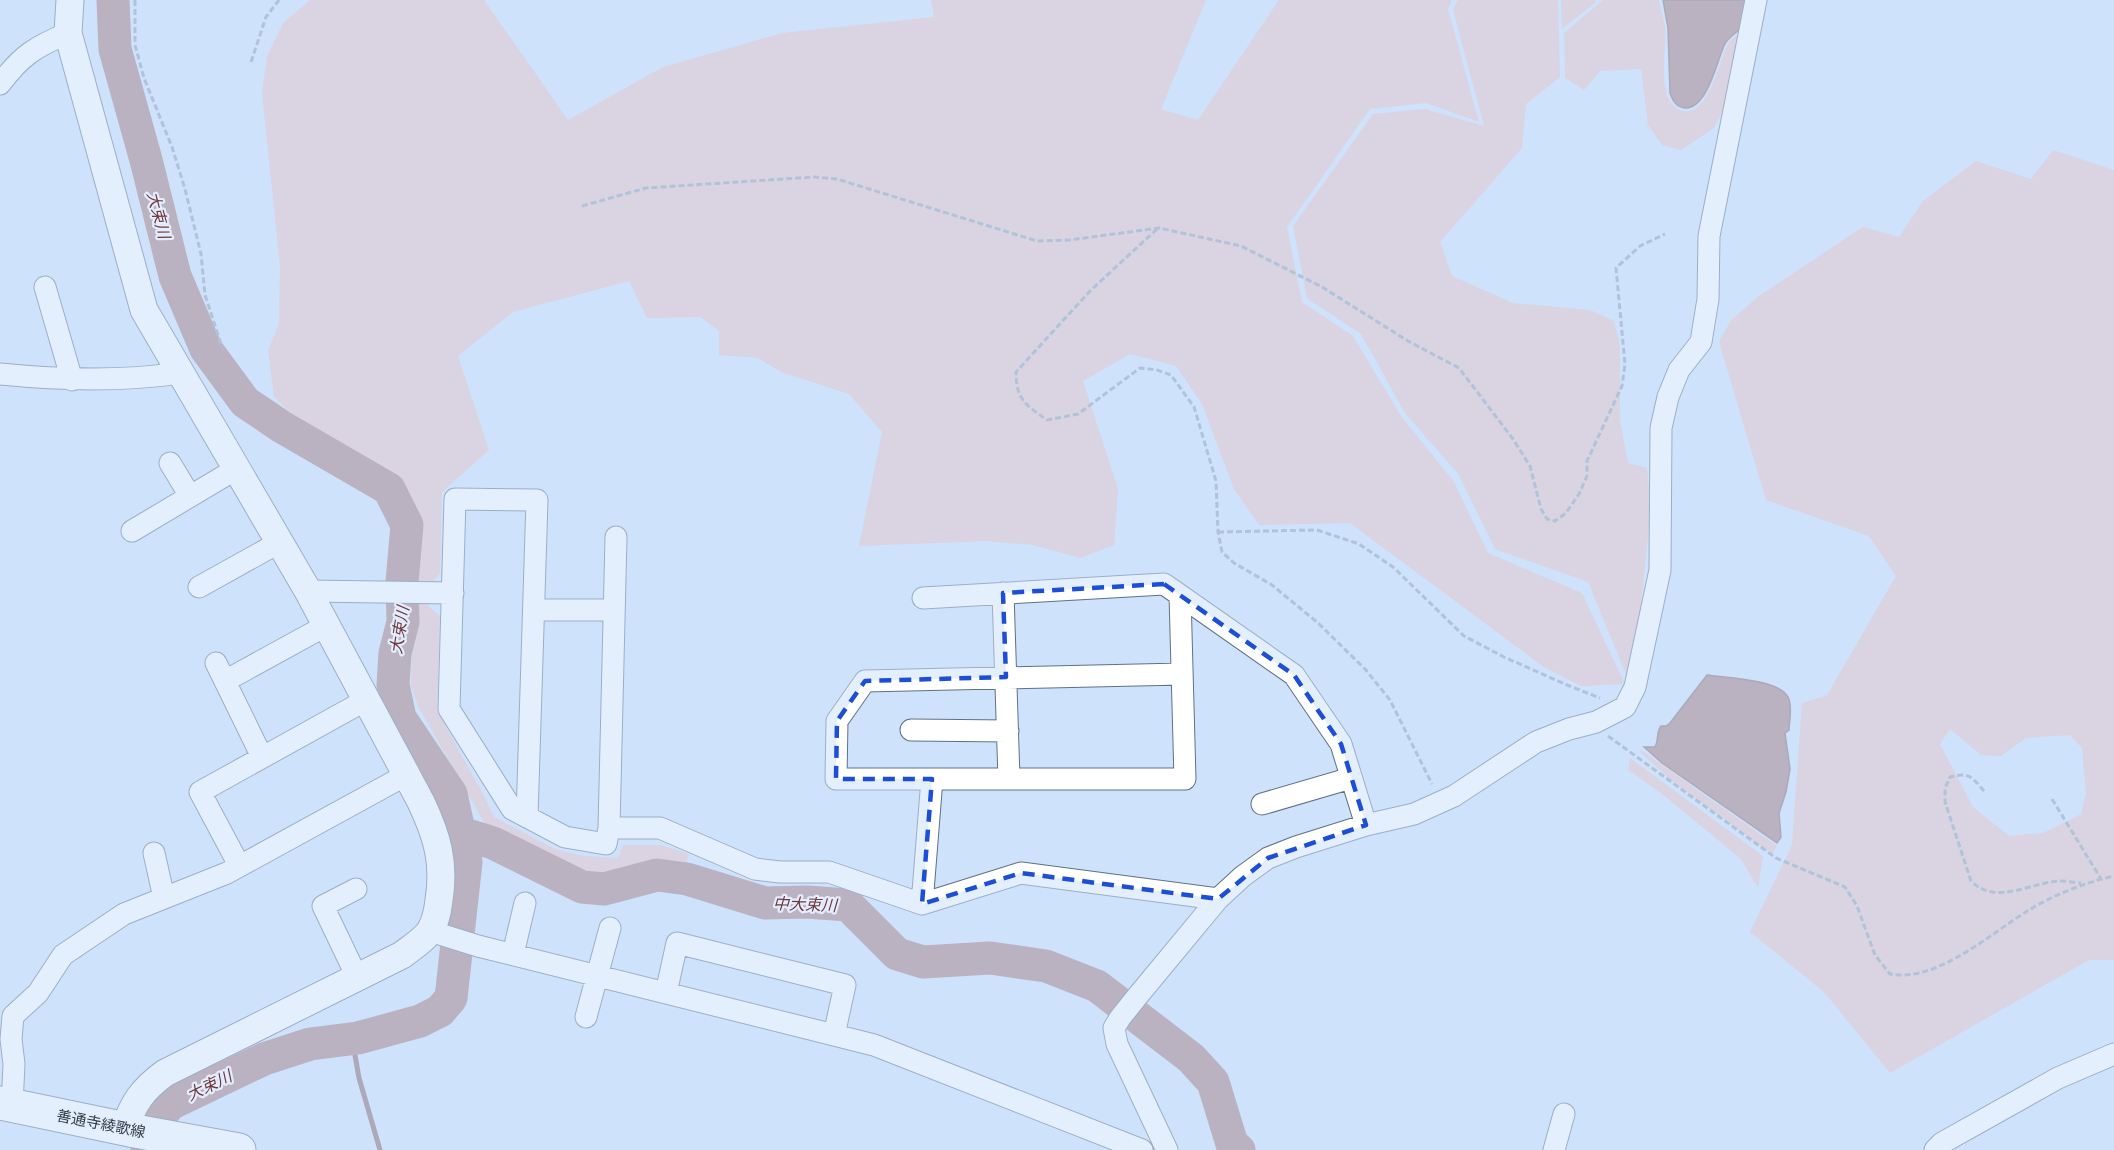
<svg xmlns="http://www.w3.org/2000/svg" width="2114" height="1150" font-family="Roboto,'Noto Sans JP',sans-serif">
  <rect width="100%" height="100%" fill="#cee2fb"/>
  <path fill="#e9c1c3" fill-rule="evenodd" d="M310,0H484L568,120L663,67L782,33L934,17L931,0H1206L1161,109L1198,120L1279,0H1452L1448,9L1479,122L1426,103L1370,109L1287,227L1302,302L1353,336L1401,416L1454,482L1488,553L1582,593L1625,684L1581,686L1544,667L1350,523L1259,525L1234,489L1202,404L1176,366L1130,354L1083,381L1118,489L1114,545L1080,558L1033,545L987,541L859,546L882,432L849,394L781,372L758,358L719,355V331L700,317L647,318L629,281L513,312L458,356L489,450L442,492L440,574L430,584L428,606L440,616L437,711L483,794L494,817L555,849L583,856L618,858L623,845H660L689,854L686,864H660L599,877L572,872L489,831L419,708L411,686L413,578L417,528L400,488L302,434L289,411L274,397L268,351L279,324L280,266L262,93L267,56L283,23Z
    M1458,0H1558L1560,77L1526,104L1522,148L1440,242L1452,276L1513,303L1590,310L1614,321L1620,345V421L1628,463L1647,468L1651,507L1639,624L1626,674L1588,582L1495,549L1459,475L1405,413L1361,334L1307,298L1293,226L1373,114L1425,109L1484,126L1453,10Z
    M1561,0H1595L1596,2L1562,29Z
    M1603,0H1659C1660,9 1664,18 1665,27C1667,48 1656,98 1678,109C1707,125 1719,60 1728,44C1731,39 1736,35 1742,33L1727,102L1714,128L1681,150L1662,145L1648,125L1641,69L1600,71L1584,90L1565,78L1564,33Z
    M2053,150L2114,170V960H2089L1890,1073L1824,992L1750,932L1792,845L1802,703L1827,695L1896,576L1869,536L1766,500L1719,342L1731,320L1759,296L1863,227L1899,237L1923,201L1976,161L2031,179ZM1950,729L1981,755L2001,756L2026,738L2070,735L2082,748L2086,793L2081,814L2043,833L2009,836L1973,807L1940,744Z
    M1641,750L1777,846L1772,854L1672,781L1640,752Z
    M1630,758L1763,856L1758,888L1741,859L1661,793L1628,770Z"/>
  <path fill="#a2777a" stroke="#80656a" stroke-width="1.5" d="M1663,0H1748C1747,8 1746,21 1742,27C1737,33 1729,36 1725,44C1717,59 1708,109 1685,108C1676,107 1673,101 1670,93L1668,28Z
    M1707,675C1726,678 1778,679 1788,697C1793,706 1789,721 1789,730L1785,733L1790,769L1786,792L1779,813L1781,837L1777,843L1662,763L1644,747H1655C1659,740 1656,732 1661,726H1666L1670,723Z"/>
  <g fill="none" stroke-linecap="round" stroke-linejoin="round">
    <path stroke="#80656a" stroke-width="5" d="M352,1038L359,1078L380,1150"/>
    <path stroke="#a2777a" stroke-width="33" d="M113,0L115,49L146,160L175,276L206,349L245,402L282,427L389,489L407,525L402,582L403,622L395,653L393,685L400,718L451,794L466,862L451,998L440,1011L420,1021L358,1038L310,1044L264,1059L170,1104L160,1117L147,1150
      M461,833L493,843L582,887L604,889L657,875L687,879L765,903L807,902L848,905L897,954L923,962L990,958L1046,966L1097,986L1191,1058L1213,1082L1232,1144L1239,1150"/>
    <defs>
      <path id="minor" d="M0,84C22,55 35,47 68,33
        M45,287L72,380
        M0,374C60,380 120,382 180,373
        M170,463L190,496
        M132,531L236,469
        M199,587L280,542
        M308,591L453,593
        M1003,593L1009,779
        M1180,595L1185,779H836L837,721L865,681L1182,674
        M923,598L1164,584L1294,675L1341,744L1366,825
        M534,610H614
        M216,663L262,757
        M225,681L327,625
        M911,730L1008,731
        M1262,804L1351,778
        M527,817L537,500L455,499L449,709L512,809L565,837L606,844L609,828L616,537
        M609,828H660L755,869L780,872H829L922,904L1021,873L1218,899
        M154,853L164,898
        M239,865L200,792L366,700
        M356,889L323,906L357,977
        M922,904L932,779
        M430,931L478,946L874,1045L1142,1150
        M513,954L525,903
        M666,993L677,943L845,985L834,1035
        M586,1017L610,928
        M12,1105L14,1064L11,1039L13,1016L38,993L63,955L124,914L227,873L406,775
        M1167,1150L1117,1044L1114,1028L1120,1018L1136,998L1218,899L1243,876L1268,858L1296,847L1366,825L1414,814L1454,796L1536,742L1569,729L1596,722L1625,707L1635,687L1660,570L1661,428L1668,397L1679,370L1701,342L1708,299L1709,236L1756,0
        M1554,1150L1564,1114
        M1935,1150L1942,1143L2058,1078L2114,1054"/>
      <path id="tertiary" d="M70,0L68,33L144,310L308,591L421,802C437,836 445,862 439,900C438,909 435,923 430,931C424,940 411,948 402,955L165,1073C142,1090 134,1102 124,1129"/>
      <path id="primary" d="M0,1103L135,1131L239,1150"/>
    </defs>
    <use href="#minor" stroke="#5f7187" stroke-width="23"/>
    <use href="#tertiary" stroke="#5f7187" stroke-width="29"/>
    <use href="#primary" stroke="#5f7187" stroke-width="35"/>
    <path stroke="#8e9db0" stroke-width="3" stroke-dasharray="6 3" stroke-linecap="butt" d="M135,0V45L144,78L172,147L185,189L201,254L205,295L222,347
      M251,62L266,17L279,0
      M582,206L646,188L814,177L837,179L1037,241L1069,240L1159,228L1241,246L1322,287L1408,341L1459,368L1513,439L1530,466L1541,509L1547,519L1555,521L1566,513L1579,494L1587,476V461L1622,386L1625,364L1616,268L1640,246L1665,234
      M1157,229L1090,291L1016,372C1016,400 1026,405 1047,420L1078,414L1140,368L1157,370L1171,375L1194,407L1216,481L1218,532L1222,552L1234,563L1272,585L1318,623L1365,669L1390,700L1432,784
      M1218,532L1317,530L1359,544L1393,567L1464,636L1504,657L1567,685L1600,698
      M1608,736L1776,858L1845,887L1857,906L1875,955L1890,974C1937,983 1991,933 2029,910C2055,894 2084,883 2114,876
      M1984,791C1972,777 1969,772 1950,777L1945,788V802L1971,881C1997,907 2031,881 2062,881C2068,881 2075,883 2081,883
      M2052,799L2101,879"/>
    <use href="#minor" stroke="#fff" stroke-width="21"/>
    <use href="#tertiary" stroke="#fff" stroke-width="27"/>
    <use href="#primary" stroke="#fff" stroke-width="33"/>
  </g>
  <path d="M0 0H2114V1150H0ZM1164,584L1294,675L1341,744L1366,825L1268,858L1218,899L1021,873L922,904L932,779H836L837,721L865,681L1006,677L1003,593Z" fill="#cee2fb" fill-opacity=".55" fill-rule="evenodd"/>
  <path fill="none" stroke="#1d4ed8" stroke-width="4.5" stroke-dasharray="12 8" stroke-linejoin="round" d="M1164,584L1294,675L1341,744L1366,825L1268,858L1218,899L1021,873L922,904L932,779H836L837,721L865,681L1006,677L1003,593Z"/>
  <g text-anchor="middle" stroke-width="4.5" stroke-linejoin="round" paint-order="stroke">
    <g font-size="15" fill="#323a44" stroke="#e2eefd">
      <text transform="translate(101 1124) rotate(11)" y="5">善通寺綾歌線</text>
    </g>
    <g font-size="16" font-style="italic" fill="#72363d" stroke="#e2eefd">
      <text transform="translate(159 215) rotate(75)" y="6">大束川</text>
      <text transform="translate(399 630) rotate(-81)" y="6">大束川</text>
      <text transform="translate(805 904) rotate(2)" y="6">中大束川</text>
      <text transform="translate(209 1085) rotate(-26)" y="6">大束川</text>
    </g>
  </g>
</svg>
